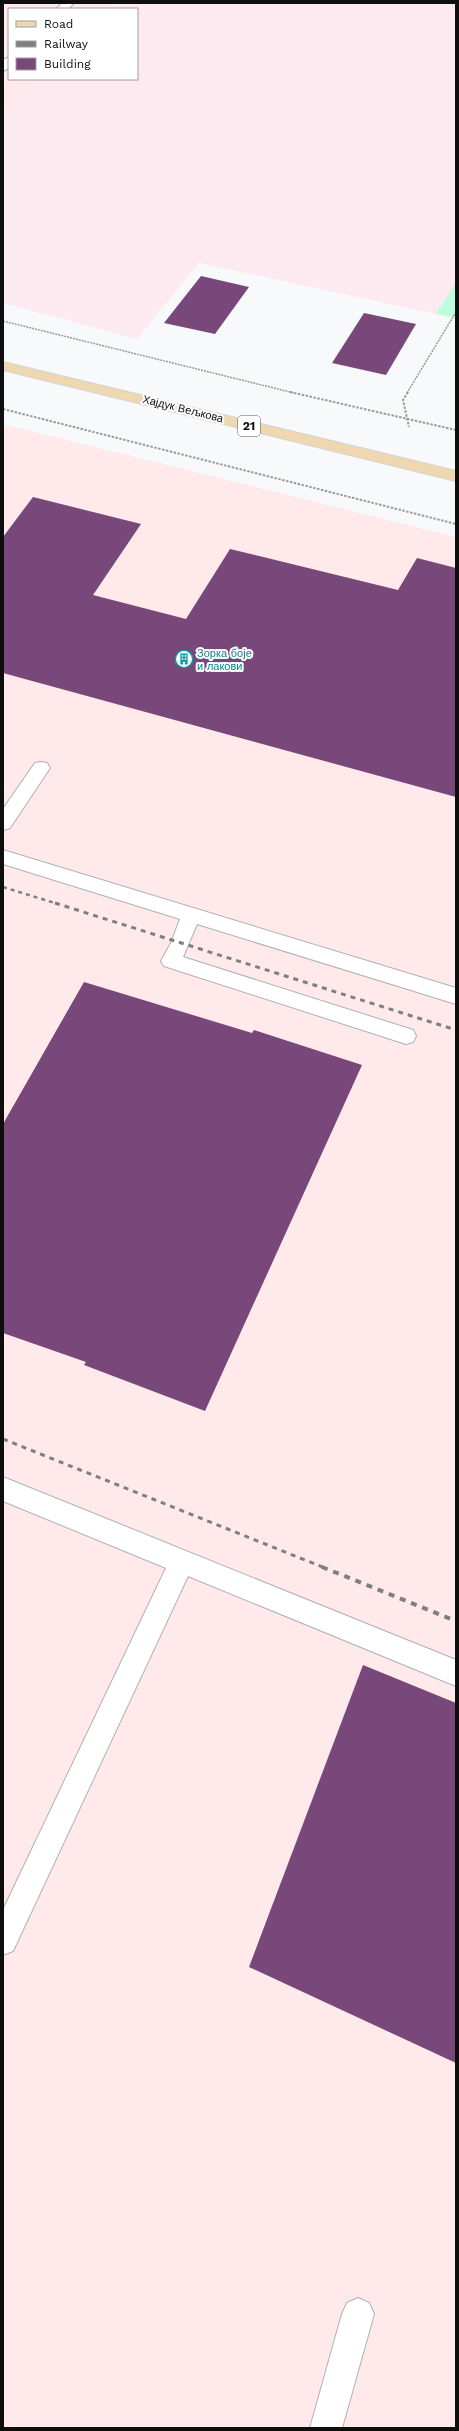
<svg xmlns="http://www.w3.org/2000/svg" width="459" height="2431" font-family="'Work Sans',sans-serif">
<rect width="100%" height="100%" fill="#f7f9fb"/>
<!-- commercial -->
<polygon fill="#fde9f0" points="99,3 456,3 456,282 436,314 199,263 137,339 3,303 3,98 22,79 137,79 137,9 93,9"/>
<!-- industrial -->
<g fill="#ffe9ea">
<polygon points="3,3 109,3 103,9 9,9 9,79 37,79 3,114"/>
<polygon points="3,424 456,537 456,2428 3,2428"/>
</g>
<!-- green -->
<polygon fill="#bdfddd" points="456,282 456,318 436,314"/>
<!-- building -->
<g fill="#774879">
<polygon points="201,276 249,287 215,334 164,323"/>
<polygon points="364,313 416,324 386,375 332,363"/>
<polygon points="33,497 141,524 93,595 186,619 230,549 398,590 417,558 456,568 456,797 3,673 3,537"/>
<polygon points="84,982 252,1033 254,1030 362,1065 205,1411 84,1365 86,1362 3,1333 3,1124"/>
<polygon points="363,1665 456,1703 456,2063 249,1967"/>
</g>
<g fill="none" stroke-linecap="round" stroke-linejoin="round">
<defs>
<g id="service">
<polygon points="62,3 74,3 68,9 56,9"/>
<polygon points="9,57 9,68 3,71 3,60"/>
<polygon points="41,762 47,763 50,768 10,828 3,830 3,809 35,763"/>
<polygon points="3,850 456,988 456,1004 197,924 183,957 413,1030 416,1036 413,1042 406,1044 164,966 161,961 171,943 180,919 3,864"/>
<polygon points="3,1477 456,1660 456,1686 188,1576 13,1951 3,1955 3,1910 166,1568 3,1501"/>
<polygon points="358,2298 369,2303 374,2314 342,2428 310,2428 342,2314 347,2303"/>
</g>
<polygon id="primary" points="3,362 456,471 456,481 3,370"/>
</defs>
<!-- service casing -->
<use href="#service" stroke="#afb1b3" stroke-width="2"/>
<!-- primary casing -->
<use href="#primary" stroke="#d4d4d4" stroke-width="2"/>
<!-- path-far1 -->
<g stroke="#9a9b9c" stroke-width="1.5" stroke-dasharray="2 1" stroke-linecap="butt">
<polyline points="3,321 294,393"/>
<polyline points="407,393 456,312"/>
</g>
<!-- path -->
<g stroke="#9a9b9c" stroke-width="2" stroke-dasharray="2.5 1.5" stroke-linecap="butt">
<polyline points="290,392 456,430"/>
<polyline points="408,392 403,400 409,427"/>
<polyline points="3,409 456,524"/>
</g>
<!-- service -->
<use href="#service" fill="#fff" fill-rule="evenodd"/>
<!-- primary -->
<use href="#primary" fill="#efd7af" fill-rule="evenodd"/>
<!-- rail-far2 -->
<polyline stroke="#7e7f80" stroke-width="2.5" stroke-dasharray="4 4" stroke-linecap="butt" points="3,887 58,904"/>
<!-- rail-far1 -->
<g stroke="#7e7f80" stroke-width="3" stroke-dasharray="5 5" stroke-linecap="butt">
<polyline points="55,903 456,1030"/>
<polyline points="3,1439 325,1568"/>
</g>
<!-- rail -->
<polyline stroke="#7e7f80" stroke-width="4" stroke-dasharray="6 6" stroke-linecap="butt" points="322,1567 456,1621"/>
</g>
<!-- icons -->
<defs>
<symbol id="building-ring" viewBox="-11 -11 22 22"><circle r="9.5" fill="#fff" stroke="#0f9aa8" stroke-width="1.5"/><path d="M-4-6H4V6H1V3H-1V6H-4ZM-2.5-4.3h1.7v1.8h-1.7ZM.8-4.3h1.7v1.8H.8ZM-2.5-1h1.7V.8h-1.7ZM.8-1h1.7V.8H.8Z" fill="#0f9aa8"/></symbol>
</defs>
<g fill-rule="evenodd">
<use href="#building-ring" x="174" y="649" width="20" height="20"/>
</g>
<g text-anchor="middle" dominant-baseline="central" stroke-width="4" stroke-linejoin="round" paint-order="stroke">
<!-- far-street labels -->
<g font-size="11" fill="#0e0e0f" stroke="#fff">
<text transform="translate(183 409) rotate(14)">Хајдук Вељкова</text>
</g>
<!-- far-culture labels -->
<g font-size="11" fill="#0d838f" stroke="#fff" text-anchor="start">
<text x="197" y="653">Зорка боје<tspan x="197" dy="13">и лакови</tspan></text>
</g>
<!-- shield labels -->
<rect fill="#fff" stroke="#565657" stroke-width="1" x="238" y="416" width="22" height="20" rx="3"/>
<g font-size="12" font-weight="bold" fill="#0e0e0f">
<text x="249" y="426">21</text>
</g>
</g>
<!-- border -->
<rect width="459" height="2431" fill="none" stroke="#0e0e0f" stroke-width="8"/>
<!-- legend -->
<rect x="8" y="8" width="130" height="72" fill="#ffffff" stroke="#9f9f9f"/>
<rect x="16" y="21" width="20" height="6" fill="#efd7af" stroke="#9f9f9f"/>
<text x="44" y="28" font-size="12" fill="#0e0e0f">Road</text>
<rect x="16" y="41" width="20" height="6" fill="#7e7f80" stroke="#9f9f9f"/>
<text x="44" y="48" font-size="12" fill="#0e0e0f">Railway</text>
<rect x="16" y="58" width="20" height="12" fill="#774879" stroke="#9f9f9f"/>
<text x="44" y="68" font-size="12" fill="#0e0e0f">Building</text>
</svg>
